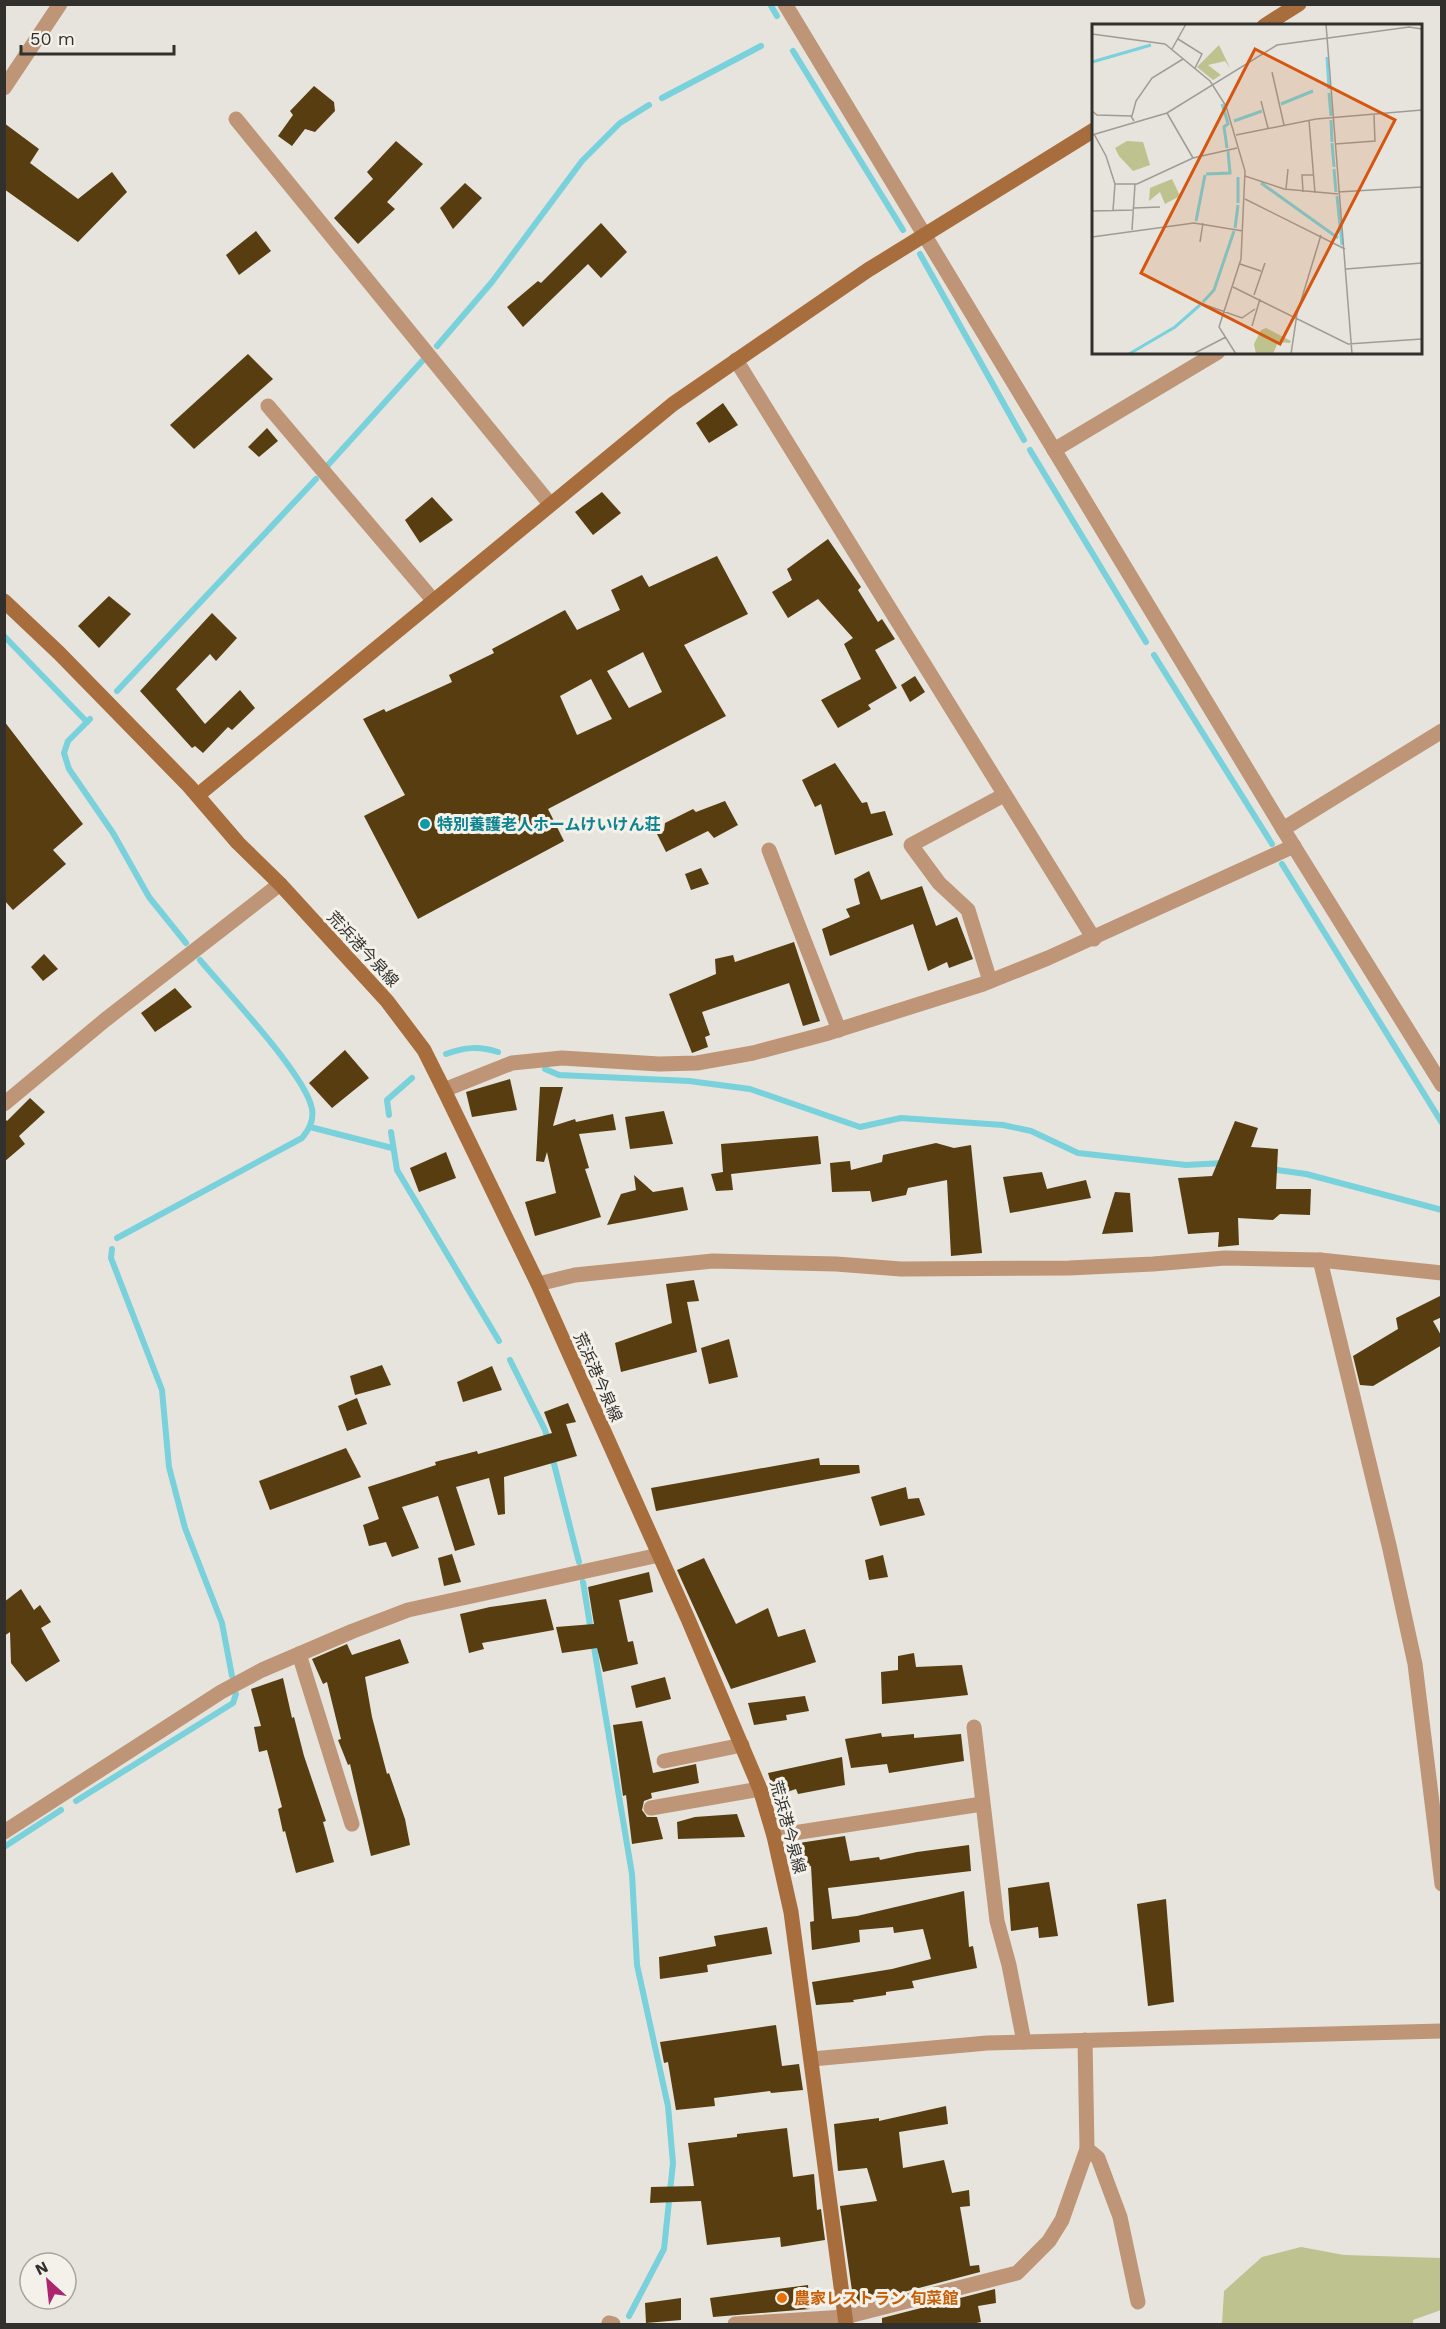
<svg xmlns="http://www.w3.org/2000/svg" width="1446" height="2329" font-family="'Work Sans','Noto Sans JP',sans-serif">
<rect width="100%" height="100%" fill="#e6e4dc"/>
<!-- green -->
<polygon fill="#bdc28f" points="1301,2247 1344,2255 1441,2258 1441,2310 1413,2320 1413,2324 1222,2324 1224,2291 1262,2257"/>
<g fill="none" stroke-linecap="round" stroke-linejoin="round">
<!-- stream -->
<g stroke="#78d1db" stroke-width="6">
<polyline points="770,4 777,16"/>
<polyline points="793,51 903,230"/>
<polyline points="662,98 761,46"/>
<polyline points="920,254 1024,440"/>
<polyline points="437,346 492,282 582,161 620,123 649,105"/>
<polyline points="1030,450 1146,642"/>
<polyline points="328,465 424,359"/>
<polyline points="4,636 87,722"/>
<polyline points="1154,655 1272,844"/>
<polyline points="117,691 316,479"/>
<polyline points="90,719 68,741 64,753 69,769 113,833 149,897 186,943"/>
<polyline points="1282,864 1442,1123"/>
<path d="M446 1054C465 1047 479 1046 498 1052"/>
<polyline points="545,1069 559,1075 689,1081 750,1089 860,1127 901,1118 1003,1125 1031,1131 1078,1153 1186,1165 1224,1163"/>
<polyline points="389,1115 387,1100 412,1078"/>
<polyline points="310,1127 392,1148"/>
<polyline points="391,1132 397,1170 499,1341"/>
<polyline points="1270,1169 1306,1174 1442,1210"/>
<path d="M117 1238 302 1138C309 1130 314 1120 312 1109 306 1075 225 990 200 960"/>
<polyline points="112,1249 111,1258 162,1390 169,1467 185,1528 222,1623 232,1676"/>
<polyline points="510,1360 545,1430 548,1440"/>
<polyline points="552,1456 579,1562"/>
<polyline points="583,1582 591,1631"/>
<polyline points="593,1641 632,1874 637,1965 668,2106 673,2163 664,2249 629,2316"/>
<polyline points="76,1801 233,1703 236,1694"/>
<polyline points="4,1847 61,1810"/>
</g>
</g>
<!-- building -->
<g fill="#573d10" fill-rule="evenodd">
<polygon points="314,86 334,102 335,111 315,132 305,129 292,146 278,136 293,115 290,111"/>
<polygon points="4,123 39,149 30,163 78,199 112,172 127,192 78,242 4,189"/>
<polygon points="396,141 423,164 387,202 395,209 358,244 334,218 373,179 367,172"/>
<polygon points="465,183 482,198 453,229 440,208"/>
<polygon points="601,223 627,252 601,278 588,264 523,327 507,307 538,281 541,283"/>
<polygon points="256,231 271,251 239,275 226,255"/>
<polygon points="248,354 273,379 194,449 170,425"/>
<polygon points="723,403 738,425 709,443 696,423"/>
<polygon points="267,428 278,441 259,457 248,447"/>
<polygon points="602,492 621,513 593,535 575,512"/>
<polygon points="432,497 453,520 420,543 405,520"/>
<polygon points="828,539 861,587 858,590 878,622 882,619 895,639 875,650 897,688 868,705 871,709 838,728 821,700 861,679 844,644 853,638 818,599 788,618 772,592 792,580 787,569"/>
<path d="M717 556 748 614 684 645 726 716 548 809 564 841 418 919 364 816 405 795 363 719 384 709 386 712 452 682 449 675 494 653 492 649 565 610 577 630 620 610 611 590 642 575 649 587ZM643 652 662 692 629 708 607 671ZM591 679 612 719 577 735 560 696Z"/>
<polygon points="109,596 131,614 99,648 78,626"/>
<polygon points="212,613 237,638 216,661 210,654 176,689 205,724 240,690 255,708 232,730 228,727 203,753 195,746 192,748 140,691"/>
<polygon points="915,676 925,692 910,702 901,685"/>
<polygon points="4,721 83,824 53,850 66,864 13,910 4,900"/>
<polygon points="835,763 862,803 867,802 871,814 885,811 893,835 835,855 821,804 815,807 802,780"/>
<polygon points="725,801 738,825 714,838 708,831 666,852 657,834 664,831 665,823 693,809 696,812"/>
<polygon points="701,868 709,884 691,890 685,874"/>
<polygon points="869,871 881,900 922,886 936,926 957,917 973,959 949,968 947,962 928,971 913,924 830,956 822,929 850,917 846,909 860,904 854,879"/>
<polygon points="794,942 820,1021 803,1026 789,983 702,1012 710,1035 705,1037 708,1047 692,1053 669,994 716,974 715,959 733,955 735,962"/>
<polygon points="44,954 58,969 43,981 31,967"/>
<polygon points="175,988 192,1007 155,1032 141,1013"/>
<polygon points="345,1050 369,1078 332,1108 309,1083"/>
<polygon points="510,1079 517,1110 472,1117 466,1092"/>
<polygon points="540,1087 563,1087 553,1126 575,1119 576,1122 613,1114 616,1130 579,1134 589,1168 585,1169 601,1217 535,1236 525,1202 556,1193 547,1152 544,1162 536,1161"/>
<polygon points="30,1098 45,1112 19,1136 25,1144 4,1162 4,1118 7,1121"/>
<polygon points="664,1111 673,1144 630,1149 625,1117"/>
<polygon points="1235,1121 1258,1128 1251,1147 1278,1149 1276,1189 1311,1189 1310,1215 1280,1214 1273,1220 1238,1218 1239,1245 1218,1247 1219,1232 1188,1234 1178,1178 1212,1176"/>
<polygon points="818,1136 821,1164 731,1174 733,1190 716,1191 711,1174 723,1172 721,1144"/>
<polygon points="936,1143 954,1148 971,1145 982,1253 951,1256 947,1180 908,1188 906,1195 872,1202 870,1191 832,1192 830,1163 850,1161 851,1170 882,1162 883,1155"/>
<polygon points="446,1152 456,1178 419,1192 410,1168"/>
<polygon points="1042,1172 1047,1189 1086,1180 1091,1198 1010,1213 1003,1177"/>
<polygon points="634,1175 653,1192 683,1187 688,1210 607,1225 621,1194 636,1190"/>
<polygon points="1115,1192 1130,1193 1133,1232 1102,1234"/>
<polygon points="694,1280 699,1301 687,1302 697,1352 621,1372 615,1343 672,1323 666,1284"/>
<polygon points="1442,1295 1442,1317 1433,1321 1442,1337 1442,1345 1373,1386 1360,1385 1353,1356 1398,1329 1396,1318"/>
<polygon points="729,1339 738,1377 709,1384 701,1348"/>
<polygon points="382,1365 391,1385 355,1395 350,1376"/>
<polygon points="492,1366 502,1390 463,1402 457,1382"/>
<polygon points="357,1398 367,1424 347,1431 338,1406"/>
<polygon points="568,1403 576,1422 566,1424 577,1456 504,1477 505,1514 498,1515 489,1478 456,1487 475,1545 455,1551 438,1496 402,1507 419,1548 392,1557 386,1542 369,1546 363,1525 379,1519 368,1487 436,1465 435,1462 477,1451 478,1454 552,1433 544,1412"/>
<polygon points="346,1448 361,1477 270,1510 259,1481"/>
<polygon points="819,1458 820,1465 859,1465 860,1473 656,1511 651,1488"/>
<polygon points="906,1487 908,1499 919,1498 925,1515 880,1526 871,1497"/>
<polygon points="452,1554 461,1582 444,1586 438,1558"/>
<polygon points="883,1555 888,1577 869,1580 865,1560"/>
<polygon points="704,1558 736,1624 768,1608 778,1637 805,1629 816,1662 731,1689 677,1570"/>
<polygon points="649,1572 653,1592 619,1600 628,1642 633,1641 638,1664 603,1672 597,1648 562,1653 556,1627 594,1624 588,1587"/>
<polygon points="21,1589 34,1610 40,1605 51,1622 41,1628 60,1661 26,1682 11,1663 10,1632 4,1636 4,1602"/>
<polygon points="546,1599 554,1630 482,1643 484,1649 469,1653 460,1614 490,1607"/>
<polygon points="400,1639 409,1663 365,1677 372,1717 387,1774 389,1773 405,1819 410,1845 371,1856 350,1764 348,1765 338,1740 341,1739 327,1682 323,1684 312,1659 347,1644 352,1655"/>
<polygon points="914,1653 916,1667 962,1665 968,1695 882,1704 881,1672 898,1670 898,1656"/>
<polygon points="665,1677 671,1699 636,1708 631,1686"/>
<polygon points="283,1678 292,1718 294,1717 304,1756 326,1821 323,1822 334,1862 296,1873 285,1831 283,1832 278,1809 282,1807 267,1750 259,1752 254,1727 261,1726 251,1689"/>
<polygon points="805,1696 809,1711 786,1715 787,1720 754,1725 748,1703"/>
<polygon points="642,1721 653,1773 696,1764 699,1783 651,1793 652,1798 644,1801 642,1810 647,1817 657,1817 663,1839 632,1844 626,1795 623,1796 613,1725"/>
<polygon points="881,1733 882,1737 914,1734 914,1738 961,1734 964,1761 889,1773 887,1764 851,1768 845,1739"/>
<polygon points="842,1757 845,1785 798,1794 796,1789 775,1796 768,1773"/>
<polygon points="737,1814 745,1837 678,1839 677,1822 695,1817"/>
<polygon points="845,1836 850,1861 879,1857 880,1860 917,1852 969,1845 971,1871 828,1888 832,1919 857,1916 964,1891 969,1947 973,1946 977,1968 912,1981 914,1988 886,1992 886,1995 853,2000 854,2002 816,2005 812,1982 892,1969 931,1959 923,1929 894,1933 893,1927 859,1930 860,1942 812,1950 810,1922 814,1921 811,1866 805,1867 799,1843"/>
<polygon points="1049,1882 1058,1936 1039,1938 1038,1927 1011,1931 1008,1888"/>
<polygon points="1166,1899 1174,2002 1148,2006 1137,1904"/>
<polygon points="767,1927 772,1954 707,1965 708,1972 660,1979 659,1957 716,1946 714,1936"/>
<polygon points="776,2025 782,2066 799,2064 803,2090 771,2093 770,2091 714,2098 715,2106 676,2110 668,2062 664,2063 660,2042"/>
<polygon points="946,2106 948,2124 899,2132 903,2168 944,2160 952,2193 969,2190 970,2206 960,2207 970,2266 979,2265 980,2272 854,2305 840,2206 877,2201 867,2168 838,2171 834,2124 879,2118 879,2121"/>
<polygon points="787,2128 793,2177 814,2174 817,2210 821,2209 825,2240 781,2247 780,2237 707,2245 701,2201 650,2203 651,2187 694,2186 688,2143 737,2137 737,2134"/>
<polygon points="808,2285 810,2309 713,2317 710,2298"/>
<polygon points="995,2289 996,2303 978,2306 981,2322 967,2325 882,2325 882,2318"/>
<polygon points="681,2298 681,2320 646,2323 645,2303"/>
</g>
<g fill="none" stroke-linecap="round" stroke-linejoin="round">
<!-- street -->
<g stroke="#be9576" stroke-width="15">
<polyline points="785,4 1283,829 1442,1085"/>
<polyline points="4,88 60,4"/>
<polyline points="236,119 550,504"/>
<polyline points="736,360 1094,939"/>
<polyline points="268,406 433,600"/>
<polyline points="1054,450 1218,352"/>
<polyline points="1283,829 1442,731"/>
<polyline points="769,850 839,1030"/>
<polyline points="990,981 968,910 939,883 911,845 1004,795"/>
<polyline points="444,1090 512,1063 562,1058 659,1064 697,1063 753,1053 825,1034 983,984 1048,958 1294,846"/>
<polyline points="4,1104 105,1020 280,884"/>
<polyline points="1320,1260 1389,1545 1415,1664 1442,1884"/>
<polyline points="538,1284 575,1275 713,1261 836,1264 901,1269 1069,1268 1153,1264 1225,1258 1320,1260 1442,1273"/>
<polyline points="299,1654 352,1824"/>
<polyline points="974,1727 997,1921 1009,1965 1024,2042"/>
<polyline points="664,1761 742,1745"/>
<polyline points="651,1808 760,1789"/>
<polyline points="4,1832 221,1692 262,1670 353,1631 408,1610 659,1555"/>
<polyline points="774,1836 982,1804"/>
<polyline points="1085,2040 1087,2149 1098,2158 1120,2217 1138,2302"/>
<polyline points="812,2059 987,2043 1442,2031"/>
<polyline points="609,2323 613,2324"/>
<polyline points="735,2324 845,2317 1017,2273 1049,2241 1062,2220 1087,2149"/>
</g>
<!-- secondary -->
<g stroke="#a86d3c" stroke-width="15">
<polyline points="1264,26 1299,4"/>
<polyline points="4,601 59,653 189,786 238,843 280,884 387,1001 424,1050 444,1090 538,1284 688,1619 760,1789 774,1836 791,1912 846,2324"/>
<polyline points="198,795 673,404 868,270 1094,130"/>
</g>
</g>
<!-- markers -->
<circle fill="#0f9aa8" stroke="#f3f1ea" stroke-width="2" cx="425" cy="824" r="6"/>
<circle fill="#e8710a" stroke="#f3f1ea" stroke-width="2" cx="782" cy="2298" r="6"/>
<g text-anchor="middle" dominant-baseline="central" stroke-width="6" stroke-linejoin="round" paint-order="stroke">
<!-- culture labels -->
<g font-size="16" font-weight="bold" fill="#0d838f" stroke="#f3f1ea" text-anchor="start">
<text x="437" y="824">特別養護老人ホームけいけん荘</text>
</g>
<!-- street labels -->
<g font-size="16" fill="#31302d" stroke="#f3f1ea">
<text transform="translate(363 949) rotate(47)">荒浜港今泉線</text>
<text transform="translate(598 1377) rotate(66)">荒浜港今泉線</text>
<text transform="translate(788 1827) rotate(75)">荒浜港今泉線</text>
</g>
<!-- food labels -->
<g font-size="16" font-weight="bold" fill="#c56008" stroke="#f3f1ea" text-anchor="start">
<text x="794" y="2298">農家レストラン 旬菜館</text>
</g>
</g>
<!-- overview -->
<g transform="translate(1092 24)">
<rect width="330" height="330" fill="#e6e4dc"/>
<path d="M127 21 138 44 133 37 116 41 129 51 121 56 105 43ZM35 117 51 118 58 141 41 147 27 132 23 124ZM80 155 88 172 73 180 68 168 57 177 58 164ZM174 304 199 317 198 319 186 318 181 330H164L162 320 169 306Z" fill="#bdc28f"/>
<path fill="none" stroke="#78d1db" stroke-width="3" d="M235 33 237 65M0 38 59 21M237 69 239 92M130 80 136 99M189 80 221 67M239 96 240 118M142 97 170 87M240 119 242 143M135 124 132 103 137 99M242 145 244 168M114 150 138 149 136 127M146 153V179M169 159 246 214M245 172 250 221M104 197 113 151M143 204 146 181M111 278 122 266 142 207M37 330 83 303 108 281"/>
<path fill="none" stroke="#9e9c96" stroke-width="1.5" d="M234 0 260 330M0 10 73 20 118 57 134 82 153 147 149 235 127 303 144 330M86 15 110 30 103 44M80 25 94 0M180 48 192 101M169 77 176 104M0 87 5 91 39 92 42 97M75 89 101 134M40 92 44 77 60 54 91 35M217 96 223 169M2 110 14 132 23 160H45L101 134 145 124M0 111 75 89 185 21 317 3 330 5M144 111 224 95 330 86M243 120 283 117 282 91M153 152 192 165 246 170M194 165 196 145M211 168 210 151H221M246 168 330 163M153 175 253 225M42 184 68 183M21 186 23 160M0 187 42 186M40 206 43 160M0 213 102 199 151 207M108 218 111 199M148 240 169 247M254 245 330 239M141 263 256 320 330 315M162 271 173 239M108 279 150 294 163 285M160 302 168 275M101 330 134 313M199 330 205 290 229 211"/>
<path fill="#d6550f" fill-opacity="0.15" stroke="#d6550f" stroke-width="3" d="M163 25 303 96 188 320 49 249Z"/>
<rect width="330" height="330" fill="none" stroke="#31302d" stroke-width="3"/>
</g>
<!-- border -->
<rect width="1446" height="2329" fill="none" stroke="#31302d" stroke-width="12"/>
<!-- north arrow -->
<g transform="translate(48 2281) rotate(333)"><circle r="28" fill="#f3f1ea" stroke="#a5a49e" stroke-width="1.5"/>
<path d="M0-4.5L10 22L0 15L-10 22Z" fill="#ab266e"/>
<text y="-9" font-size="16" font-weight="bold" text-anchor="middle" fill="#31302d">N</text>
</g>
<!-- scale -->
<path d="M21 45v9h153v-9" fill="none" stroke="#31302d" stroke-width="3"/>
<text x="30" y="45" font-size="18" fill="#31302d" stroke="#f3f1ea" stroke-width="4.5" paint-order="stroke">50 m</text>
</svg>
